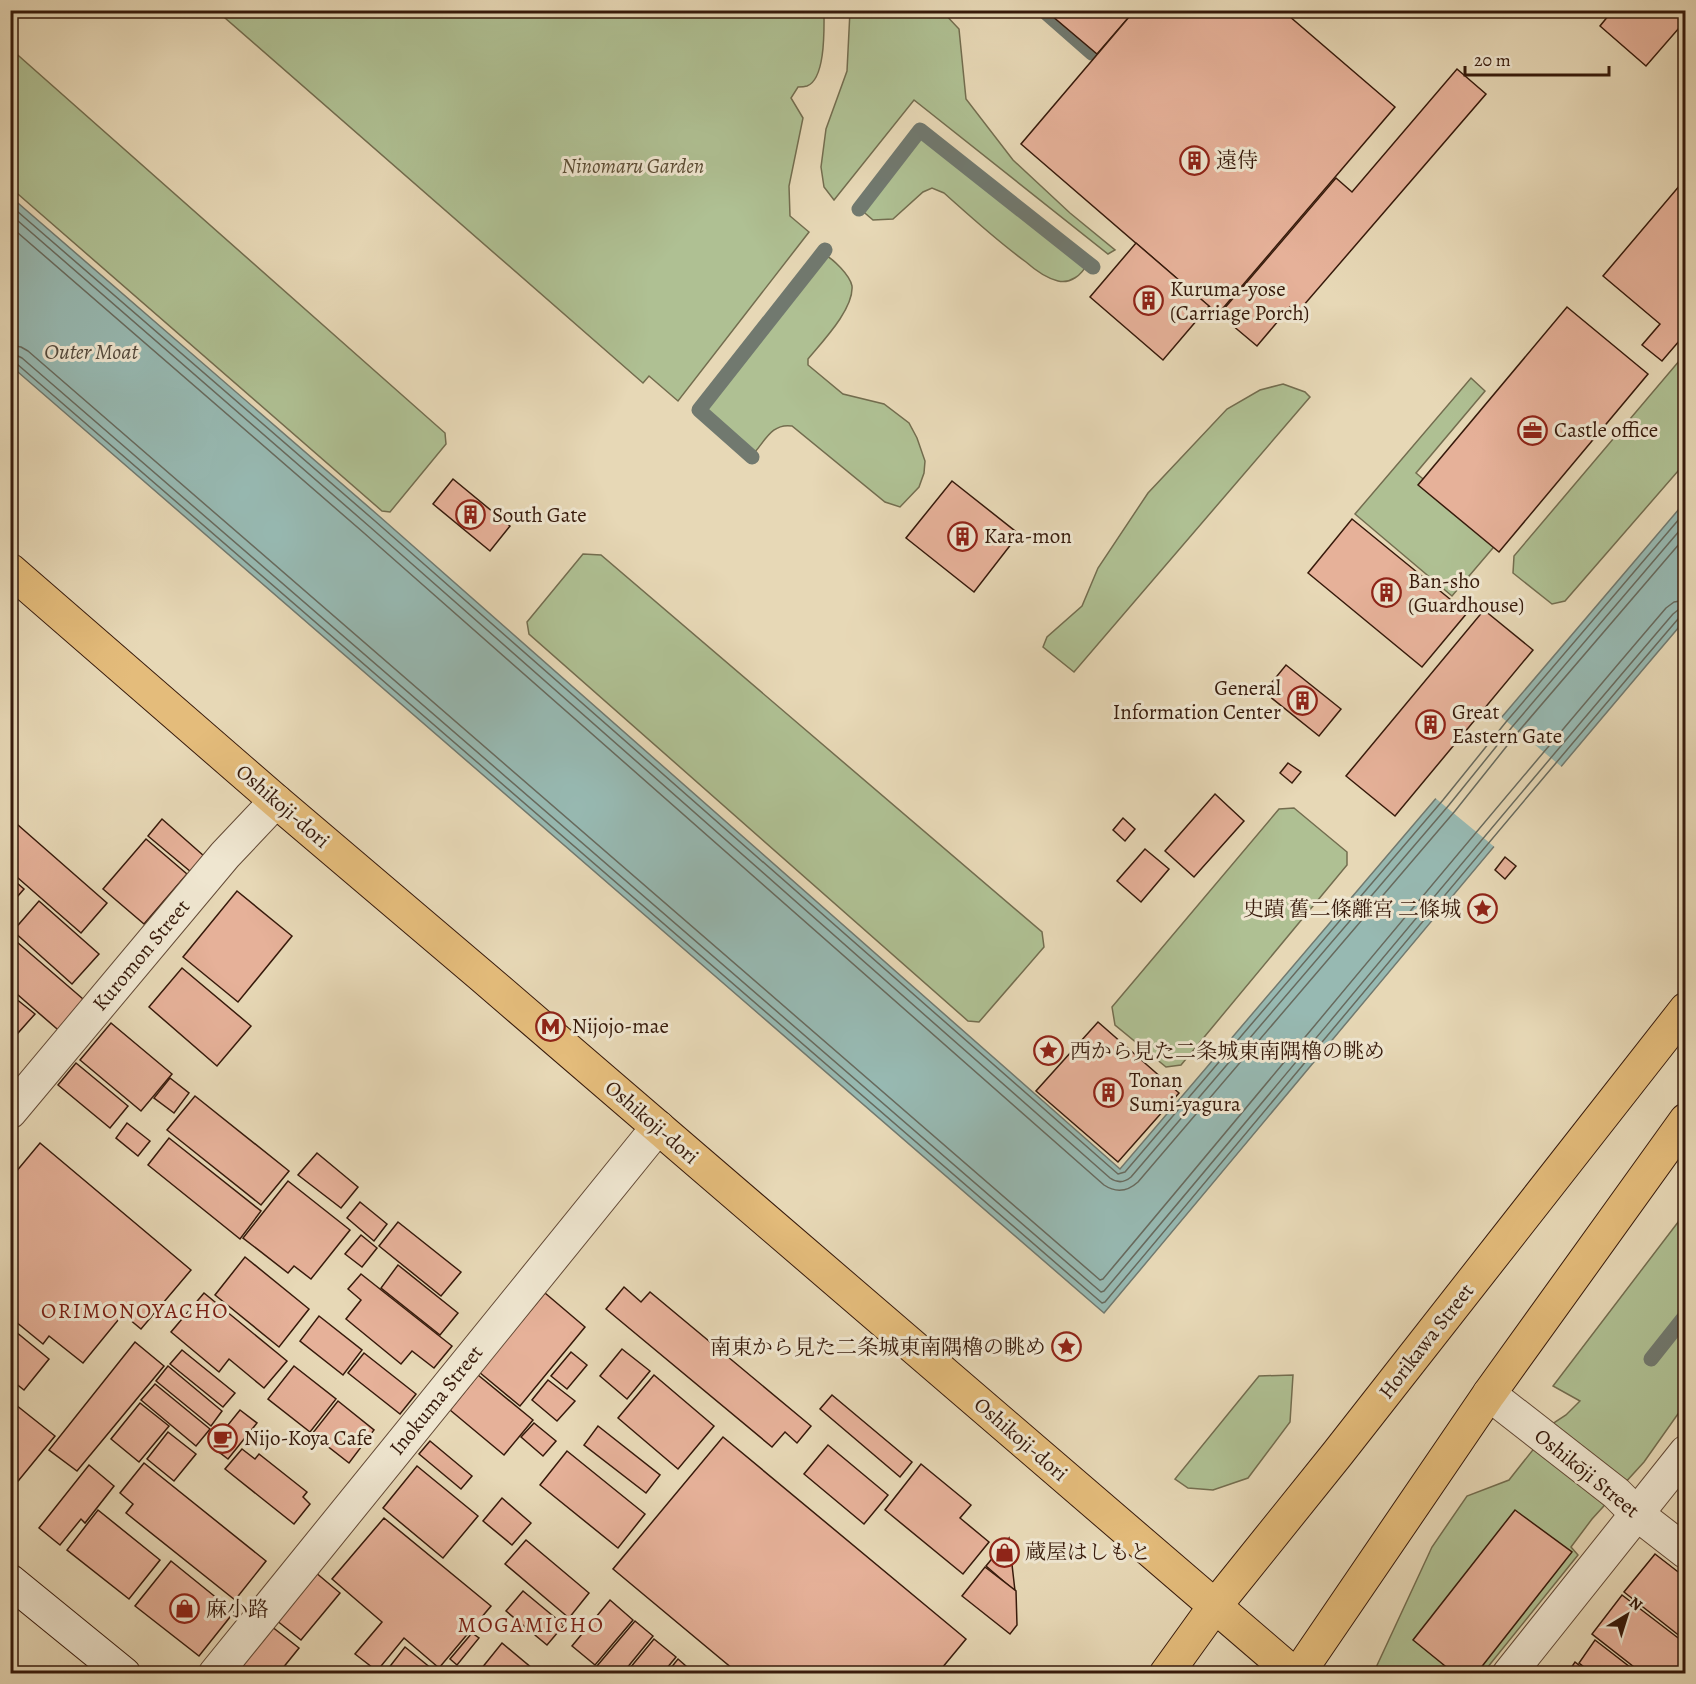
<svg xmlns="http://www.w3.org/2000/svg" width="1696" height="1684" font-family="Alegreya,'Noto Serif JP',serif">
<rect width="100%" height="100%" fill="#e7d8b6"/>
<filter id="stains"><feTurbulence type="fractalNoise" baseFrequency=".00333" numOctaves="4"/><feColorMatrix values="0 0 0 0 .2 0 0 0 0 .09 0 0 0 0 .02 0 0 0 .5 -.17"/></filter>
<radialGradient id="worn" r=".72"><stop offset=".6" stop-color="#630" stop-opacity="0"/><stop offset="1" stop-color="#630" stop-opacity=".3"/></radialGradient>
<!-- green -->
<g fill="#afc093" stroke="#736d4f" stroke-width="1.5">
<path d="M217 11H824C824 27 826 79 807 86 804 87 801 87 798 87L791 98 803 118 789 186 790 216 809 232 678 401 649 376 643 383Z"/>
<polygon points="850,11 942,11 959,29 966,99 1013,160 1070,213 1115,250 1108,254 914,100 834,200 824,187 821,167 826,129 847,71"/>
<polygon points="11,49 445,433 446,444 390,512 382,511 11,188"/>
<path d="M919 132 1087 264C1082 275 1070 284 1058 281 1046 278 1035 270 1026 262 997 241 971 217 944 193L932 188 923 192 893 219 873 220 859 208 916 133Z"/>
<path d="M824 254C833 259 850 275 852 286 854 309 822 342 808 359V365L843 394 884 404 909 423 917 438 925 461 924 473 919 487 900 507 885 502 792 426C773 423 766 439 755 452L749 450 706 413 704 407Z"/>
<polygon points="1685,354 1685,463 1565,601 1552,604 1513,573 1514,556"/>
<polygon points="1471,378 1485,391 1416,473 1498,542 1452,596 1355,514"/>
<polygon points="1283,384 1305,392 1310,397 1074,672 1043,647 1047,637 1082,606 1098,568 1148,493 1227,409 1260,390"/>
<polygon points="583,554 601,555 1042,932 1044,947 979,1022 968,1021 529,634 527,622"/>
<polygon points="1294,808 1347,852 1347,865 1181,1065 1166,1067 1115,1025 1112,1007 1279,809"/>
<polygon points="1685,1213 1685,1404 1644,1462 1592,1519 1571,1547 1578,1555 1483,1673 1373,1674 1432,1547 1467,1496 1509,1480 1555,1422 1566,1415 1580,1401 1553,1386"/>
<polygon points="1293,1375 1290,1422 1248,1478 1213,1490 1188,1488 1175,1479 1259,1376"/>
</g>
<!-- water -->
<path fill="#97b9b2" stroke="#71796f" stroke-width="1.5" d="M11 197 379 516 1120 1169 1438 796 1501 718 1685 502V620C1490 849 1298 1082 1104 1313L11 366Z"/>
<!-- pier -->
<polygon fill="#e7d8b6" points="1500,716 1563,768 1497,849 1434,797"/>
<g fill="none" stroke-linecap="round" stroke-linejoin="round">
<!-- shore -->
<g stroke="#676a5e" stroke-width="1.5">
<polyline points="10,205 375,521 1118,1174 1125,1172 1443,800 1506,722 1686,511"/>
<path d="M10 214 370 527 1110 1178C1117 1183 1124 1183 1131 1177L1449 805 1512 727 1686 523"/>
<path d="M10 226 364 533 1104 1185C1116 1193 1127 1192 1138 1182L1455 811 1518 732 1686 536"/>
<path d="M10 345 21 347 28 351 1100 1280 1103 1279C1291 1055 1476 830 1666 608L1674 602 1686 600"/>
<path d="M10 354 16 355 22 358 1101 1292 1104 1291C1294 1066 1481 838 1673 614L1678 610 1686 609"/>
<path d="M10 362 17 364 1102 1303 1105 1302C1296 1074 1485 845 1678 619L1686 616"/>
</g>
<!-- stream -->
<g stroke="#71796f" stroke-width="15">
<polyline points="1043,10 1092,53"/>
<polyline points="859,209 920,130 1093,267"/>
<polyline points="752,457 699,410 825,250"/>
<polyline points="1651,1359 1686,1315"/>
</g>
</g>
<!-- building -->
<g fill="#e6b199" stroke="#371a0b" stroke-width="1.5">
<polygon points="1045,10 1135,10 1097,54"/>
<polygon points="1135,10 1282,10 1395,107 1218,314 1021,144"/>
<polygon points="1613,10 1686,10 1686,20 1646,66 1600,26"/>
<polygon points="1457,69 1486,94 1297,313 1290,307 1257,346 1232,325 1236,320 1223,310 1336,178 1352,192"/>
<polygon points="1686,178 1686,333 1662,361 1642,345 1660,324 1603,276"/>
<polygon points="1136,243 1209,306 1163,360 1090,297"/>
<polygon points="1567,307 1648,374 1499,552 1418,485"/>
<polygon points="453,479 510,526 490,551 433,504"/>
<polygon points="952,481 1019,534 974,592 906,538"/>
<polygon points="1352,519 1467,613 1422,667 1308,573"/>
<polygon points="1484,610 1533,650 1395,816 1346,776"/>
<polygon points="1286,665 1341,709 1319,736 1264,692"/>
<polygon points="1288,763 1301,772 1292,783 1280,773"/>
<polygon points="1215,794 1244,821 1194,877 1165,851"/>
<polygon points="10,818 107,903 81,933 10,871"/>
<polygon points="1123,818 1135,829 1125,841 1113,830"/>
<polygon points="162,819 204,856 191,872 148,836"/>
<polygon points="146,839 187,874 144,924 103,889"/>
<polygon points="1145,849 1169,869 1141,902 1117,881"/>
<polygon points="1505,857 1516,866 1505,879 1495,870"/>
<polygon points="10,877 24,889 10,905"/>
<polygon points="237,891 292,936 238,1002 183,957"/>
<polygon points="39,901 99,954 72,984 13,931"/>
<polygon points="10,936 90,1005 64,1035 10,988"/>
<polygon points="182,968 251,1026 217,1066 149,1007"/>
<polygon points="10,994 35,1014 10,1042"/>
<polygon points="1098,1022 1179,1093 1118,1162 1036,1091"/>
<polygon points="111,1023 172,1074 141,1111 80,1060"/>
<polygon points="76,1063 128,1106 110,1128 58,1085"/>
<polygon points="170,1078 189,1093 174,1113 154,1098"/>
<polygon points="195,1096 289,1171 261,1205 167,1130"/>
<polygon points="127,1123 150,1141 138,1156 116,1138"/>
<polygon points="169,1138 261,1211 240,1239 148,1165"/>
<polygon points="40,1143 191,1270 141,1329 123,1314 83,1363 49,1336 43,1344 10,1317 10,1179"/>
<polygon points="317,1153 358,1187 341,1208 298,1175"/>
<polygon points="288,1181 350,1230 311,1279 294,1266 288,1273 243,1238"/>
<polygon points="360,1202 387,1224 374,1241 347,1218"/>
<polygon points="398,1222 461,1272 441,1296 379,1246"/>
<polygon points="361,1235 377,1248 362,1267 345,1254"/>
<polygon points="245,1257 309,1309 279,1347 215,1295"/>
<polygon points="398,1265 458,1313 440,1335 381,1288"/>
<polygon points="361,1274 452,1346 434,1368 412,1351 401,1364 346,1319 361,1300 348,1289"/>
<polygon points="624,1287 641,1302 650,1292 811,1426 797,1443 785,1432 772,1447 606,1309"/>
<polygon points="204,1293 287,1361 264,1388 229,1359 219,1372 171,1332"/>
<polygon points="545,1293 585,1327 520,1406 479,1372"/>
<polygon points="319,1316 362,1350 343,1375 300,1341"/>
<polygon points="10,1327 49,1359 24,1390 10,1379"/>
<polygon points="135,1342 164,1366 77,1471 49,1450"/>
<polygon points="622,1349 650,1371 627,1399 600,1376"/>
<polygon points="182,1350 235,1393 223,1407 170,1364"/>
<polygon points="571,1352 587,1365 567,1389 551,1376"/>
<polygon points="364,1353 416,1394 400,1414 348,1373"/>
<polygon points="168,1366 222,1411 211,1426 156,1381"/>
<polygon points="294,1366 336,1399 310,1432 268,1399"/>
<polygon points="478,1375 533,1420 504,1455 450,1410"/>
<polygon points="654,1375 714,1426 678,1469 618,1418"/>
<polygon points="548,1380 575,1401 557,1421 532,1400"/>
<polygon points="155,1384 210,1429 196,1446 141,1400"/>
<polygon points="832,1395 912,1462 900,1477 820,1409"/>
<polygon points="338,1401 374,1430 349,1463 312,1434"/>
<polygon points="140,1403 169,1426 139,1462 111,1439"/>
<polygon points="16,1405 55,1436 10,1491 10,1412"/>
<polygon points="240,1410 257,1423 228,1459 211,1446"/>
<polygon points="534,1423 556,1441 543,1456 521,1437"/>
<polygon points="598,1426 660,1475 646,1493 584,1445"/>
<polygon points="168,1432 196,1454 174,1481 147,1459"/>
<polygon points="723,1437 966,1639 937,1674 739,1674 613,1569"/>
<polygon points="430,1441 472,1476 461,1489 419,1454"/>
<polygon points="828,1445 888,1495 864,1524 804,1474"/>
<polygon points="242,1449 255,1459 259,1454 307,1492 303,1497 310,1504 294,1524 225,1469"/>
<polygon points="567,1451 645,1514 618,1548 540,1485"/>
<polygon points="144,1463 266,1561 235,1600 126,1513 133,1504 120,1493"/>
<polygon points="921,1464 971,1505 960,1518 989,1542 963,1574 885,1510"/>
<polygon points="89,1465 114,1486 85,1523 81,1519 60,1545 39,1528"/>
<polygon points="417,1466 478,1516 443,1558 383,1508"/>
<polygon points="502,1498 531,1523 512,1545 483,1521"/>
<polygon points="98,1510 160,1560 129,1599 67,1550"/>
<polygon points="1515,1510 1572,1552 1476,1674 1455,1674 1413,1640"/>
<polygon points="384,1518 491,1606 439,1668 404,1638 377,1671 355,1654 382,1622 332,1579"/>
<polygon points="1009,1538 1015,1591 986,1566"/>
<polygon points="526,1540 589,1593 569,1618 505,1564"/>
<polygon points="1655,1554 1686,1578 1686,1641 1624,1592"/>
<polygon points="171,1561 234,1612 199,1656 135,1606"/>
<polygon points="985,1567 1016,1591 1017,1625 1010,1634 962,1596"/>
<polygon points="315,1572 340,1593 301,1640 276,1620"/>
<polygon points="523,1591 564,1625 547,1645 506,1611"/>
<polygon points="1622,1595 1686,1644 1686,1674 1643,1674 1592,1634"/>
<polygon points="610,1600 633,1620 595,1665 572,1646"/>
<polygon points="635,1621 653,1636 622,1674 606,1674 597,1666"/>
<polygon points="271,1626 299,1648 278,1674 232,1674"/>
<polygon points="472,1633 479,1638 457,1665 450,1659"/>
<polygon points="654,1639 676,1657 662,1674 625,1674"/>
<polygon points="1595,1640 1639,1674 1593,1674 1579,1663"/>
<polygon points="502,1643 539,1674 477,1674"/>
<polygon points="405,1647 437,1673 437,1674 384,1674"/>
<polygon points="678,1659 695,1674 666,1674"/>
<polygon points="1575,1662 1590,1674 1567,1674"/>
</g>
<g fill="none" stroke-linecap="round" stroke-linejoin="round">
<defs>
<g id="street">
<polyline points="10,1112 225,855 276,801"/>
<polyline points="1489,1394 1616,1493 1637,1514 1686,1552"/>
<polyline points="215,1674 658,1127"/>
<polyline points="1509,1674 1686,1452"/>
</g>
<polyline id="secondary" points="10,1581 124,1674"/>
<g id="primary">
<polyline points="10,570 276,801 482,976 1294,1674"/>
<polyline points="1166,1674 1215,1606 1338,1453 1686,1009"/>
<polyline points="1298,1674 1489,1394 1686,1120"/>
</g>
</defs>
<!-- street casing -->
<use href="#street" stroke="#634a36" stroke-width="35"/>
<!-- secondary casing -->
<use href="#secondary" stroke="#371a0b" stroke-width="35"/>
<!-- primary casing -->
<use href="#primary" stroke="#371a0b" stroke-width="35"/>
<!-- street -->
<use href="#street" stroke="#efe6d0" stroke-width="33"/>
<!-- secondary -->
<use href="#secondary" stroke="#efe6d0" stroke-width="33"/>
<!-- primary -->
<use href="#primary" stroke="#e4bc7b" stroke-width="33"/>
</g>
<!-- icons -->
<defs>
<symbol id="building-ring" viewBox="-11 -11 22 22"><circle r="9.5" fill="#efe6d0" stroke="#8f2418" stroke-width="1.5"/><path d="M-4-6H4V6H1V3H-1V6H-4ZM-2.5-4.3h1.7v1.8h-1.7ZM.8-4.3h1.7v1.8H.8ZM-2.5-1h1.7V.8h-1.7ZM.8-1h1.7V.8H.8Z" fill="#8f2418"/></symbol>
<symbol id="office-ring" viewBox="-11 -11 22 22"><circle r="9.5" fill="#efe6d0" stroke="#8f2418" stroke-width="1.5"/><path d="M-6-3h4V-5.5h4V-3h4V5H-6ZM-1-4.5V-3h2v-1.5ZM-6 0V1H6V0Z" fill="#8f2418"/></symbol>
<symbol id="sight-ring" viewBox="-11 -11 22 22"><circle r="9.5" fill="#efe6d0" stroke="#8f2418" stroke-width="1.5"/><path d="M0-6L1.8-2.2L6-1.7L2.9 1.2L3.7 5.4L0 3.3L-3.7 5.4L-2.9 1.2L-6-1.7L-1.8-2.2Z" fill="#8f2418"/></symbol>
<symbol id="metro-ring" viewBox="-11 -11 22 22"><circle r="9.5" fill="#efe6d0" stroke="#8f2418" stroke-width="1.5"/><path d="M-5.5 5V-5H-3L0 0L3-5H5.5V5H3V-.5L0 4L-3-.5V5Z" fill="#8f2418"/></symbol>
<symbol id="cafe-ring" viewBox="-11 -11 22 22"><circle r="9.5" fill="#efe6d0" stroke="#8f2418" stroke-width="1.5"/><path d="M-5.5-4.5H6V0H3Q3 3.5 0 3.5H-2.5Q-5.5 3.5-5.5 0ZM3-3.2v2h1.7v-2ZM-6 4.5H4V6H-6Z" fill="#8f2418"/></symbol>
<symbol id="shop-ring" viewBox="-11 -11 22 22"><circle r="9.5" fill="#efe6d0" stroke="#8f2418" stroke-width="1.5"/><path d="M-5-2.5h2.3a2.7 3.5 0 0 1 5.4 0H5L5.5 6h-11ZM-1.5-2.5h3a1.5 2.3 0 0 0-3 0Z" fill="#8f2418"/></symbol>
</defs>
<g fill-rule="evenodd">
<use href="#building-ring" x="1178" y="144" width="33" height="33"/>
<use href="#building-ring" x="1132" y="284" width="33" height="33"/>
<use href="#office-ring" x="1516" y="414" width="33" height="33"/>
<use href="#building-ring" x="454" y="498" width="33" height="33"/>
<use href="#building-ring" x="946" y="520" width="33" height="33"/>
<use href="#building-ring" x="1370" y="576" width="33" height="33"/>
<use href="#building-ring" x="1286" y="684" width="33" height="33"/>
<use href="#building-ring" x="1414" y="708" width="33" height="33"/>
<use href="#sight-ring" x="1466" y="892" width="33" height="33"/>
<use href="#metro-ring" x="534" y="1010" width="33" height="33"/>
<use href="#sight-ring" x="1032" y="1034" width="33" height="33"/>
<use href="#building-ring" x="1092" y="1076" width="33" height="33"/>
<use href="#sight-ring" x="1050" y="1330" width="33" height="33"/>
<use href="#cafe-ring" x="206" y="1422" width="33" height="33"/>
<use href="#shop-ring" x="988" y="1536" width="33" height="33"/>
<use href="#shop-ring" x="168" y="1592" width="33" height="33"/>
</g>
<g text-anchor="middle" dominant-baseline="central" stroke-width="6" stroke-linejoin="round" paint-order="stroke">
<!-- poi labels -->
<g font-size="21" fill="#371a0b" stroke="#efe6d0" text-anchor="start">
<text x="1216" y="160">遠侍</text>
<text x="1170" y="289">Kuruma-yose<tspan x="1170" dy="24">(Carriage Porch)</tspan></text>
<text x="1554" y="430">Castle office</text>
<text x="492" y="515">South Gate</text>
<text x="984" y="536">Kara-mon</text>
<text x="1408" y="581">Ban-sho<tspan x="1408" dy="24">(Guardhouse)</tspan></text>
<text x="1281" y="688" text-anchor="end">General<tspan x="1281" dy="24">Information Center</tspan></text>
<text x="1452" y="712">Great<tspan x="1452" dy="24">Eastern Gate</tspan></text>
<text x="1461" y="909" text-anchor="end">史蹟 舊二條離宮 二條城</text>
<text x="572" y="1026">Nijojo-mae</text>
<text x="1070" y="1051">西から見た二条城東南隅櫓の眺め</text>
<text x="1129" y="1080">Tonan<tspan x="1129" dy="24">Sumi-yagura</tspan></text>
<text x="1046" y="1347" text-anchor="end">南東から見た二条城東南隅櫓の眺め</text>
<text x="244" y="1438">Nijo-Koya Cafe</text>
<text x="1025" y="1552">蔵屋はしもと</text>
<text x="206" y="1609">麻小路</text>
</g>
<!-- park labels -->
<g font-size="21" font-style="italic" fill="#5b4c34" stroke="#efe6d0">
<text x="633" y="166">Ninomaru Garden</text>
</g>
<!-- street labels -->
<g font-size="21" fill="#371a0b" stroke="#efe6d0">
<text transform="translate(283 806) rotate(41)">Oshikoji-dori</text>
<text transform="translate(141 955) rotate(-50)">Kuromon Street</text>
<text transform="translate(652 1122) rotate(41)">Oshikoji-dori</text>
<text transform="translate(1426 1341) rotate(-52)">Horikawa Street</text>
<text transform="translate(436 1400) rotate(-51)">Inokuma Street</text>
<text transform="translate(1021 1439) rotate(41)">Oshikoji-dori</text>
<text transform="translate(1587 1473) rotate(39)">Oshikōji Street</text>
</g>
<!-- water labels -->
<g font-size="22" font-style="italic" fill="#544a3d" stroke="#efe6d0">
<text x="91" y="352">Outer Moat</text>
</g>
<!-- neighbourhood labels -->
<g font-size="22" letter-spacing="1.5" fill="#7a1f14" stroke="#efe6d0">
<text x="135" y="1311">ORIMONOYACHO</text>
<text x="531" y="1625">MOGAMICHO</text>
</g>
</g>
<!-- margin -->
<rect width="1696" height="1684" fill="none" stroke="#e7d8b6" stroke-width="36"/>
<rect x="12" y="12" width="1672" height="1660" fill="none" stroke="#371a0b" stroke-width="3"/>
<rect x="18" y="18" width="1660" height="1648" fill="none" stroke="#371a0b" stroke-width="1.5"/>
<!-- north arrow -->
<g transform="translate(1627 1615) rotate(38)" stroke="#efe6d0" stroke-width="4.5" paint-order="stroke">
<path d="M0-4.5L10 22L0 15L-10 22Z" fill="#371a0b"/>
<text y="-9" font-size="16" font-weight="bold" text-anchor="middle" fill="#371a0b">N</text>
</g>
<!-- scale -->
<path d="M1465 66v9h144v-9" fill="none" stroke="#371a0b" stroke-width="3"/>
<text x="1474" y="66" font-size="18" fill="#371a0b" stroke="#efe6d0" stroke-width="4.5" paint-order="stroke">20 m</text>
<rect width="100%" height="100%" filter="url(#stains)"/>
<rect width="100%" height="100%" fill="url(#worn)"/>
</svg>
